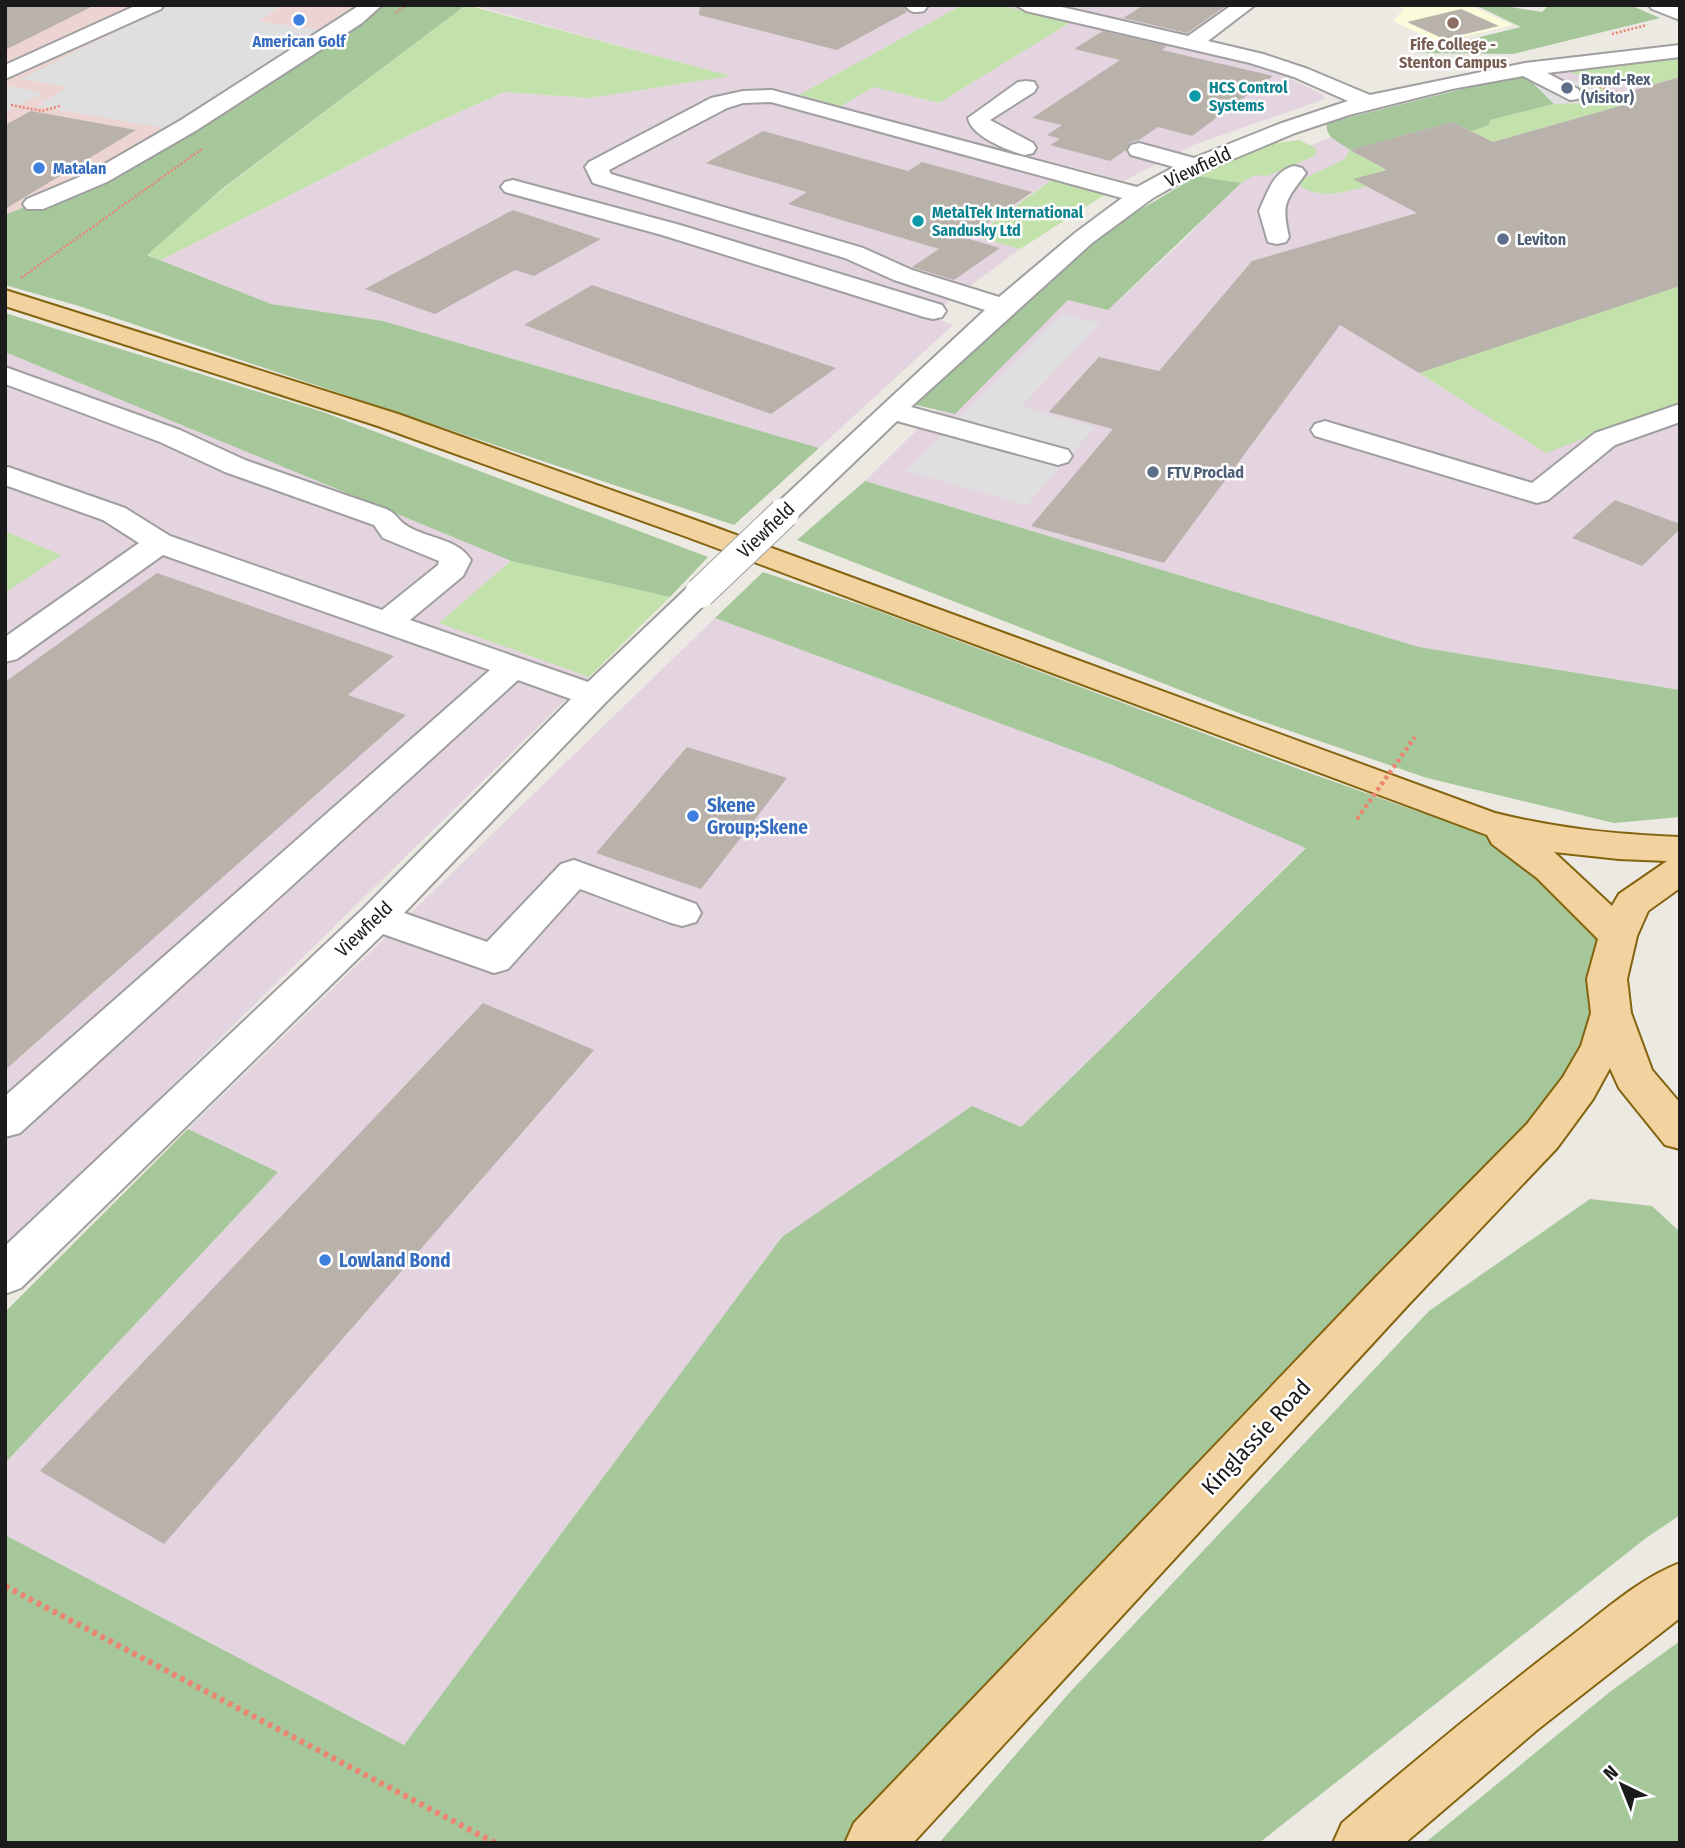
<svg xmlns="http://www.w3.org/2000/svg" width="1685" height="1848" font-family="'Fira Sans Condensed',sans-serif">
<rect width="100%" height="100%" fill="#ebe9e1"/>
<!-- commercial -->
<polygon fill="#ebd4d1" points="5,5 372,5 99,177 5,215"/>
<!-- industrial -->
<g fill="#e4d4e0">
<polygon points="472,5 962,5 800,95 841,106 874,87 939,103 1070,22 997,5 1257,5 1196,50 1276,72 1322,94 1325,99 1193,145 1124,181 1070,166 975,235 1020,249 930,316 953,325 819,448 383,321 271,304 161,260 413,133 504,92 589,98 729,76"/>
<polygon points="1680,59 1680,690 1419,647 865,481 937,410 955,414 1068,299 1108,310 1185,239 1251,169 1367,123 1568,71"/>
<polygon points="5,352 511,561 440,623 589,677 5,1249 5,593 61,555 5,531"/>
<polygon points="715,618 1110,764 1306,847 1021,1127 782,1237 404,1745 5,1535 5,1463 278,1172 188,1129"/>
</g>
<!-- education -->
<polygon fill="#f9fbda" points="1396,5 1469,5 1513,25 1439,43 1393,21 1404,9"/>
<!-- grass -->
<g fill="#c3e2ab">
<polygon points="466,5 731,76 589,98 504,92 413,133 161,260 146,254 223,189"/>
<polygon points="962,5 997,5 1071,22 939,103 874,87 841,106 799,95"/>
<polygon points="1680,59 1680,77 1648,86 1626,76 1598,84 1568,71"/>
<polygon points="1595,85 1638,101 1493,142 1471,131 1489,125 1490,120 1554,104 1602,99 1591,93 1600,91 1590,86"/>
<polygon points="1299,140 1316,148 1315,156 1267,176 1255,175 1241,183 1197,176 1271,144"/>
<path d="M1350 150 1387 170 1354 179 1367 186C1345 192 1325 199 1303 188L1299 183 1303 179 1345 159Z"/>
<polygon points="1053,179 1106,194 1020,249 974,236"/>
<polygon points="1680,286 1680,402 1546,453 1419,373"/>
<polygon points="5,531 61,555 5,593"/>
<polygon points="511,561 670,597 589,677 439,623"/>
</g>
<!-- forest -->
<g fill="#a5c79a">
<polygon points="372,5 466,5 223,188 147,255 271,304 383,321 819,448 734,525 79,306 5,285 5,215 99,177"/>
<polygon points="1475,5 1498,5 1542,12 1549,5 1630,5 1660,18 1513,54 1415,53 1521,27"/>
<path d="M1510 77H1527L1554 104 1490 120 1489 125 1471 131 1452 122 1350 150C1340 142 1324 138 1327 123Z"/>
<polygon points="1197,176 1241,183 1108,310 1068,300 955,414 916,405 1034,293 1118,223"/>
<polygon points="5,313 323,412 708,557 670,597 511,561 5,352"/>
<polygon points="865,481 1419,647 1680,690 1680,817 1614,823 1427,778 1244,715 797,540"/>
<polygon points="763,572 873,609 1304,771 1422,813 1485,823 1618,936 1601,1047 874,1843 5,1843 5,1535 404,1745 782,1237 972,1106 1021,1127 1306,848 1110,764 715,618"/>
<polygon points="188,1129 278,1172 5,1463 5,1312"/>
<polygon points="1590,1199 1652,1206 1680,1232 1680,1515 1646,1538 1259,1843 939,1843 1071,1691 1429,1311"/>
<polygon points="1680,1641 1680,1843 1425,1843 1611,1691"/>
</g>
<!-- parking -->
<g fill="#dfdfdf">
<polygon points="170,5 283,5 259,21 319,30 164,128 37,106 68,87 21,79"/>
<polygon points="1527,77 1564,82 1579,81 1601,91 1592,93 1603,99 1586,103 1554,104"/>
<polygon points="5,85 43,93 5,112"/>
<polygon points="1062,314 1100,323 1021,407 1095,427 1027,505 907,471"/>
</g>
<!-- building -->
<g fill="#b8b2ab">
<polygon points="5,5 95,5 5,50"/>
<polygon points="700,5 903,5 907,12 837,50 699,15"/>
<polygon points="1144,5 1227,5 1187,33 1123,18"/>
<polygon points="1461,9 1499,26 1444,39 1407,22"/>
<polygon points="1103,31 1167,46 1162,50 1273,76 1192,136 1158,127 1139,140 1130,142 1126,150 1110,161 1050,145 1060,139 1047,135 1062,125 1032,118 1120,60 1074,49"/>
<polygon points="1680,77 1680,286 1419,373 1340,325 1164,563 1031,526 1113,429 1049,412 1099,357 1159,371 1252,261 1417,213 1353,179 1387,170 1350,150 1452,122 1493,142 1638,101 1621,94"/>
<polygon points="31,111 136,130 5,209 5,125"/>
<polygon points="763,131 908,171 922,162 1032,192 966,238 1000,248 954,280 912,267 939,249 788,204 807,192 706,163"/>
<polygon points="513,210 601,239 534,276 515,270 435,314 365,289"/>
<polygon points="592,285 836,368 771,414 524,325"/>
<polygon points="1615,500 1680,524 1680,529 1642,566 1572,538"/>
<polygon points="157,573 394,656 348,695 406,715 5,1070 5,682"/>
<polygon points="687,747 787,778 701,889 596,853"/>
<polygon points="483,1003 594,1050 164,1544 40,1471"/>
</g>
<g fill="none" stroke-linecap="round" stroke-linejoin="round">
<defs>
<g id="minor">
<polygon points="137,5 164,5 161,9 5,79 5,65"/>
<polygon points="360,5 382,5 362,23 197,130 107,182 43,209 27,209 23,204 27,199 91,172 181,120"/>
<path d="M905 5H926L927 7 924 11C915 13 910 13 905 5Z"/>
<path d="M1016 5H1053L1188 36 1232 5H1255L1208 41 1263 54 1308 69 1370 95 1525 63 1680 45V57L1547 73 1578 89 1581 94 1578 99 1570 100 1523 76 1452 89 1349 115 1295 133 1190 177 1153 198 1092 243 911 407 1068 450 1072 456 1068 462 1058 465 897 421 795 519 784 522 773 519 769 513 773 507 985 310 894 280 845 258 593 183 585 167 589 162 711 98 743 91 772 90 1137 187 1174 167 1131 155 1128 150 1131 145 1139 143 1194 158 1279 124 1348 101 1294 77 1250 63 1026 11ZM771 102 1122 198 1075 233 999 297 912 270 863 248 611 174 609 170 727 108 743 103Z"/>
<polygon points="1649,5 1680,7 1680,20 1652,9"/>
<path d="M1026 81 1034 82 1037 87 1034 92 990 120 1033 143 1036 148 1033 153 1025 155C1008 151 971 136 968 118L1018 82Z"/>
<path d="M1294 166 1302 168 1306 173C1286 201 1281 202 1289 237L1286 242 1277 244 1268 242 1259 211C1267 194 1273 171 1294 166Z"/>
<polygon points="513,180 680,225 942,305 946,311 942,317 933,319 924,317 662,235 505,192 501,187 505,182"/>
<path d="M5 367 180 430 245 460 386 509C398 514 397 520 407 526 428 539 457 538 471 560L463 576 410 620 588 682 689 586 700 583 711 586 716 593 606 702 404 913 487 942 561 864 574 860 696 904 701 913 696 922 682 926 668 922 580 889 508 969 494 973 383 934 21 1288 5 1294V1246L363 909 571 699 518 680 20 1133 5 1137V1096L490 670 163 555 17 659 5 662V637L139 543 103 520 5 485V468L8 467 125 508 170 536 382 610 438 565 439 561 383 538 374 525 225 472 160 442 5 384Z"/>
<polygon points="1680,404 1680,422 1615,445 1548,500 1537,503 1315,436 1311,430 1315,424 1325,421 1532,483 1595,433"/>
</g>
<g id="major">
<path d="M5 290 398 414 709 525 1495 813C1560 829 1613 834 1680 837V888L1648 911 1637 936 1627 979 1631 1013 1652 1070 1680 1103V1149L1665 1145 1619 1088 1610 1068 1593 1099 1557 1148 1408 1305 913 1843H845L854 1823 1376 1277 1527 1124 1563 1077 1581 1046 1591 1013 1587 979 1598 939 1537 878 1492 844 1487 835 687 537 378 426 5 306ZM1554 852 1619 859 1667 861 1619 894 1612 906Z"/>
<path d="M1680 1563V1618L1537 1730 1405 1843H1333L1342 1823C1416 1759 1492 1697 1570 1637 1604 1611 1640 1578 1680 1563Z"/>
</g>
</defs>
<!-- minor casing -->
<use href="#minor" stroke="#9f9f9f" stroke-width="4"/>
<!-- major casing -->
<use href="#major" stroke="#84630e" stroke-width="4"/>
<!-- path-far1 -->
<g stroke="#eb8572" stroke-width="2.5" stroke-dasharray="2 2" stroke-linecap="butt">
<polyline points="396,13 406,5"/>
<polyline points="1612,34 1647,25"/>
<polyline points="1596,85 1623,95"/>
<polyline points="11,105 42,111 60,106"/>
<polyline points="21,278 202,149"/>
</g>
<!-- path -->
<polyline stroke="#eb8572" stroke-width="6" stroke-dasharray="4.5 4.5" stroke-linecap="butt" points="5,1586 495,1843"/>
<!-- minor -->
<use href="#minor" fill="#fff" fill-rule="evenodd"/>
<!-- major -->
<use href="#major" fill="#f2d3a0" fill-rule="evenodd"/>
<defs>
<polyline id="minor-bridge" points="700,593 784,513"/>
</defs>
<!-- minor-bridge casing -->
<use href="#minor-bridge" stroke="#9f9f9f" stroke-width="32" stroke-linecap="butt"/>
<!-- path-bridge -->
<polyline stroke="#eb8572" stroke-width="4.5" stroke-dasharray="3.5 3.5" stroke-linecap="butt" points="1357,819 1415,737"/>
<!-- minor-bridge -->
<use href="#minor-bridge" stroke="#fff" stroke-width="30"/>
</g>
<!-- markers -->
<g fill="#3f7fe0" stroke="#fff" stroke-width="2.5">
<circle cx="299" cy="20" r="7"/>
<circle cx="39" cy="168" r="7"/>
<circle cx="693" cy="816" r="7"/>
<circle cx="325" cy="1260" r="7"/>
</g>
<circle fill="#8d6e63" stroke="#fff" stroke-width="2.5" cx="1453" cy="23" r="7"/>
<g fill="#5c6f8a" stroke="#fff" stroke-width="2.5">
<circle cx="1567" cy="88" r="7"/>
<circle cx="1503" cy="239" r="7"/>
<circle cx="1153" cy="472" r="7"/>
</g>
<g fill="#0f9aa8" stroke="#fff" stroke-width="2.5">
<circle cx="1195" cy="96" r="7"/>
<circle cx="918" cy="221" r="7"/>
</g>
<g text-anchor="middle" dominant-baseline="central" stroke-width="5" stroke-linejoin="round" paint-order="stroke">
<!-- far-shop labels -->
<g font-size="16" font-weight="bold" fill="#366cbe" stroke="#fff">
<text x="299" y="41">American Golf</text>
<text x="53" y="168" text-anchor="start">Matalan</text>
</g>
<!-- far-education labels -->
<g font-size="16" font-weight="bold" fill="#785e54" stroke="#fff">
<text x="1453" y="44">Fife College -<tspan x="1453" dy="18">Stenton Campus</tspan></text>
</g>
<!-- far-service labels -->
<g font-size="16" font-weight="bold" fill="#4e5e75" stroke="#fff" text-anchor="start">
<text x="1581" y="79">Brand-Rex<tspan x="1581" dy="18">(Visitor)</tspan></text>
<text x="1517" y="239">Leviton</text>
<text x="1167" y="472">FTV Proclad</text>
</g>
<!-- far-culture labels -->
<g font-size="16" font-weight="bold" fill="#0d838f" stroke="#fff" text-anchor="start">
<text x="1209" y="87">HCS Control<tspan x="1209" dy="18">Systems</tspan></text>
<text x="932" y="212">MetalTek International<tspan x="932" dy="18">Sandusky Ltd</tspan></text>
</g>
<!-- street labels -->
<g font-size="19" fill="#1b1b1b" stroke="#fff">
<text transform="translate(1198 167) rotate(-25)">Viewfield</text>
<text transform="translate(766 530) rotate(-44)">Viewfield</text>
<text transform="translate(364 929) rotate(-44)">Viewfield</text>
</g>
<!-- shop labels -->
<g font-size="19" font-weight="bold" fill="#366cbe" stroke="#fff" text-anchor="start">
<text x="707" y="805">Skene<tspan x="707" dy="22">Group;Skene</tspan></text>
<text x="339" y="1260">Lowland Bond</text>
</g>
<!-- near-street labels -->
<g font-size="23" fill="#1b1b1b" stroke="#fff">
<text transform="translate(1256 1437) rotate(-47)">Kinglassie Road</text>
</g>
</g>
<!-- border -->
<rect width="1685" height="1848" fill="none" stroke="#1b1b1b" stroke-width="14"/>
<!-- north arrow -->
<g transform="translate(1622 1785) rotate(317)" stroke="#ffffff" stroke-width="5" paint-order="stroke">
<path d="M0-5L12 26L0 18L-12 26Z" fill="#1b1b1b"/>
<text y="-10" font-size="19" font-weight="bold" text-anchor="middle" fill="#1b1b1b">N</text>
</g>
</svg>
